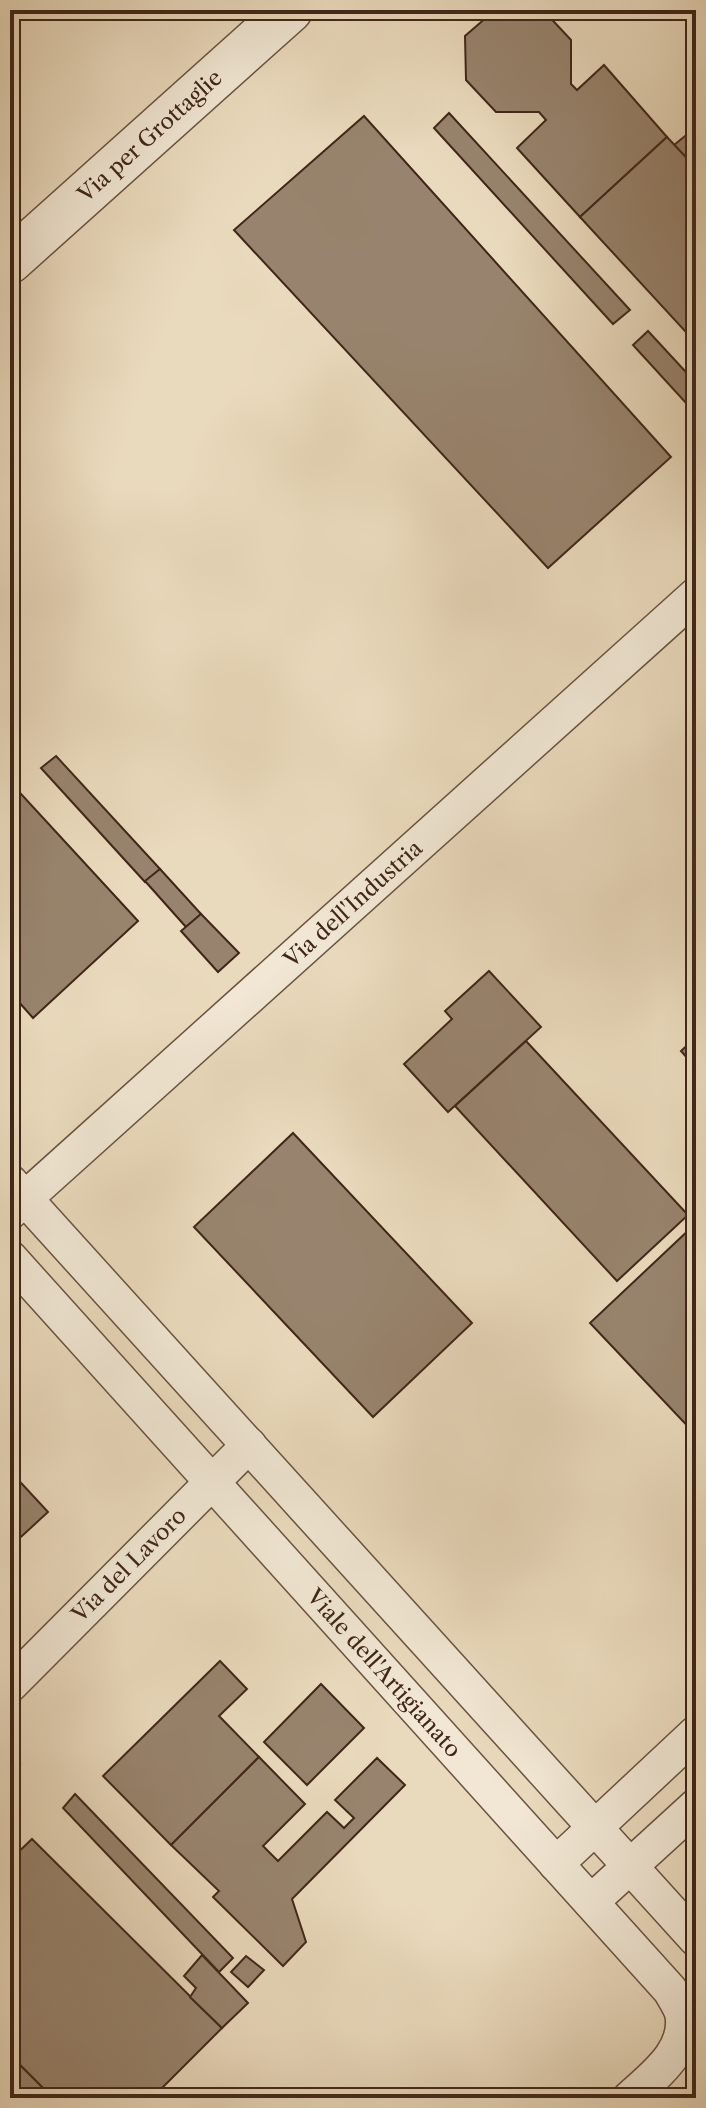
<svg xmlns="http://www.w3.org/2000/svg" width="706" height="2108" font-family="'Libre Caslon Text',serif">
<rect width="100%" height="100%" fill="#eadabd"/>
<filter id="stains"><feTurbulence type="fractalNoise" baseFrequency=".0025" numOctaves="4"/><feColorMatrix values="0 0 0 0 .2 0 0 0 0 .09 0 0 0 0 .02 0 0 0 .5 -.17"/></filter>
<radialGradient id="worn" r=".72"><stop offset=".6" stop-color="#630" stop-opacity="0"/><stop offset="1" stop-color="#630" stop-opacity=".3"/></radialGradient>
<!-- building -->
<g fill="#98846e" stroke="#402619" stroke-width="2">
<polygon points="495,10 543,10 571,40 571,84 577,90 604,65 667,137 580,217 517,148 546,120 539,112 496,112 466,80 465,36"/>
<polygon points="449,113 630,310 613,324 434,128"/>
<polygon points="364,116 671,457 548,568 234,230"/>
<polygon points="696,127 696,168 674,145"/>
<polygon points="667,137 696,168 696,343 580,217"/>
<polygon points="648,331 696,383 696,414 633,345"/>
<polygon points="56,756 160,869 145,882 41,768"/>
<polygon points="10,782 138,921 33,1018 10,992"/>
<polygon points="160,869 201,914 186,927 145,881"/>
<polygon points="201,914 239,953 218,972 181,931"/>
<polygon points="489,971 541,1027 448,1112 404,1064 452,1019 445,1011"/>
<polygon points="696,1037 696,1068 681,1051"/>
<polygon points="526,1041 688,1215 617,1281 455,1106"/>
<polygon points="293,1133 472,1323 373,1417 194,1227"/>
<polygon points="692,1227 696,1231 696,1435 590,1323"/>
<polygon points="10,1471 48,1512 10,1547"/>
<polygon points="220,1661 247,1689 219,1716 259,1757 171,1845 103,1776"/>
<polygon points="321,1684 364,1728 307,1785 264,1742"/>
<polygon points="10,1754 20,1764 10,1775"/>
<polygon points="259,1757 305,1804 263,1846 278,1861 327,1812 344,1828 354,1818 335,1800 377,1758 405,1785 292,1899 306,1942 283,1966 213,1897 219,1891 171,1845"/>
<polygon points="75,1794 233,1958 219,1972 63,1808"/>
<polygon points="32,1839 222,2028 152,2098 53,2098 10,2055 10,1860"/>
<polygon points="202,1955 248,2003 222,2028 190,1997 196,1988 184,1976"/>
<polygon points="246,1956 264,1970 248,1987 231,1972"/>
<polygon points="20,2065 53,2098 10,2098 10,2075"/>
</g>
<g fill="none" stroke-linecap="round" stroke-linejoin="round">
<defs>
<g id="minor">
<polyline points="10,1182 696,1939"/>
<polyline points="10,1212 696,595"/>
<path d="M10 1258 670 1990C674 1997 680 2006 682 2013 690 2050 653 2077 630 2098"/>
<polyline points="10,1685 249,1445"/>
<polyline points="556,1864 696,1733"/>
<polyline points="591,1902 696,1806"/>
</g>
<polyline id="tertiary" points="10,261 290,10"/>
</defs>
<!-- minor casing -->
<use href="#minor" stroke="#6a5342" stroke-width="37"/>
<!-- tertiary casing -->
<use href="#tertiary" stroke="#6a5342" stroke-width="47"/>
<!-- minor -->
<use href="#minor" stroke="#f1e7d4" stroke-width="34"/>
<!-- tertiary -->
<use href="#tertiary" stroke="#f1e7d4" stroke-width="44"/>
</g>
<g text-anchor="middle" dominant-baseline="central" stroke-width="7" stroke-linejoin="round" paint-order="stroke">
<!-- street labels -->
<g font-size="22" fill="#402619" stroke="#f1e7d4">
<text transform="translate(150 136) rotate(-42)">Via per Grottaglie</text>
<text transform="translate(353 904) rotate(-42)">Via dell'Industria</text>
<text transform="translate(129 1565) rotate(-45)">Via del Lavoro</text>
<text transform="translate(384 1673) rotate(48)">Viale dell'Artigianato</text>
</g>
</g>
<!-- margin -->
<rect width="706" height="2108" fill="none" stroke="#eadabd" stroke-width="40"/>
<rect x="12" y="12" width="682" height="2084" fill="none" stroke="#402619" stroke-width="4"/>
<rect x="20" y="20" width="666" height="2068" fill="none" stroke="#402619" stroke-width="2"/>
<rect width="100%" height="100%" filter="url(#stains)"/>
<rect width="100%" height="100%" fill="url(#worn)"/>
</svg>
